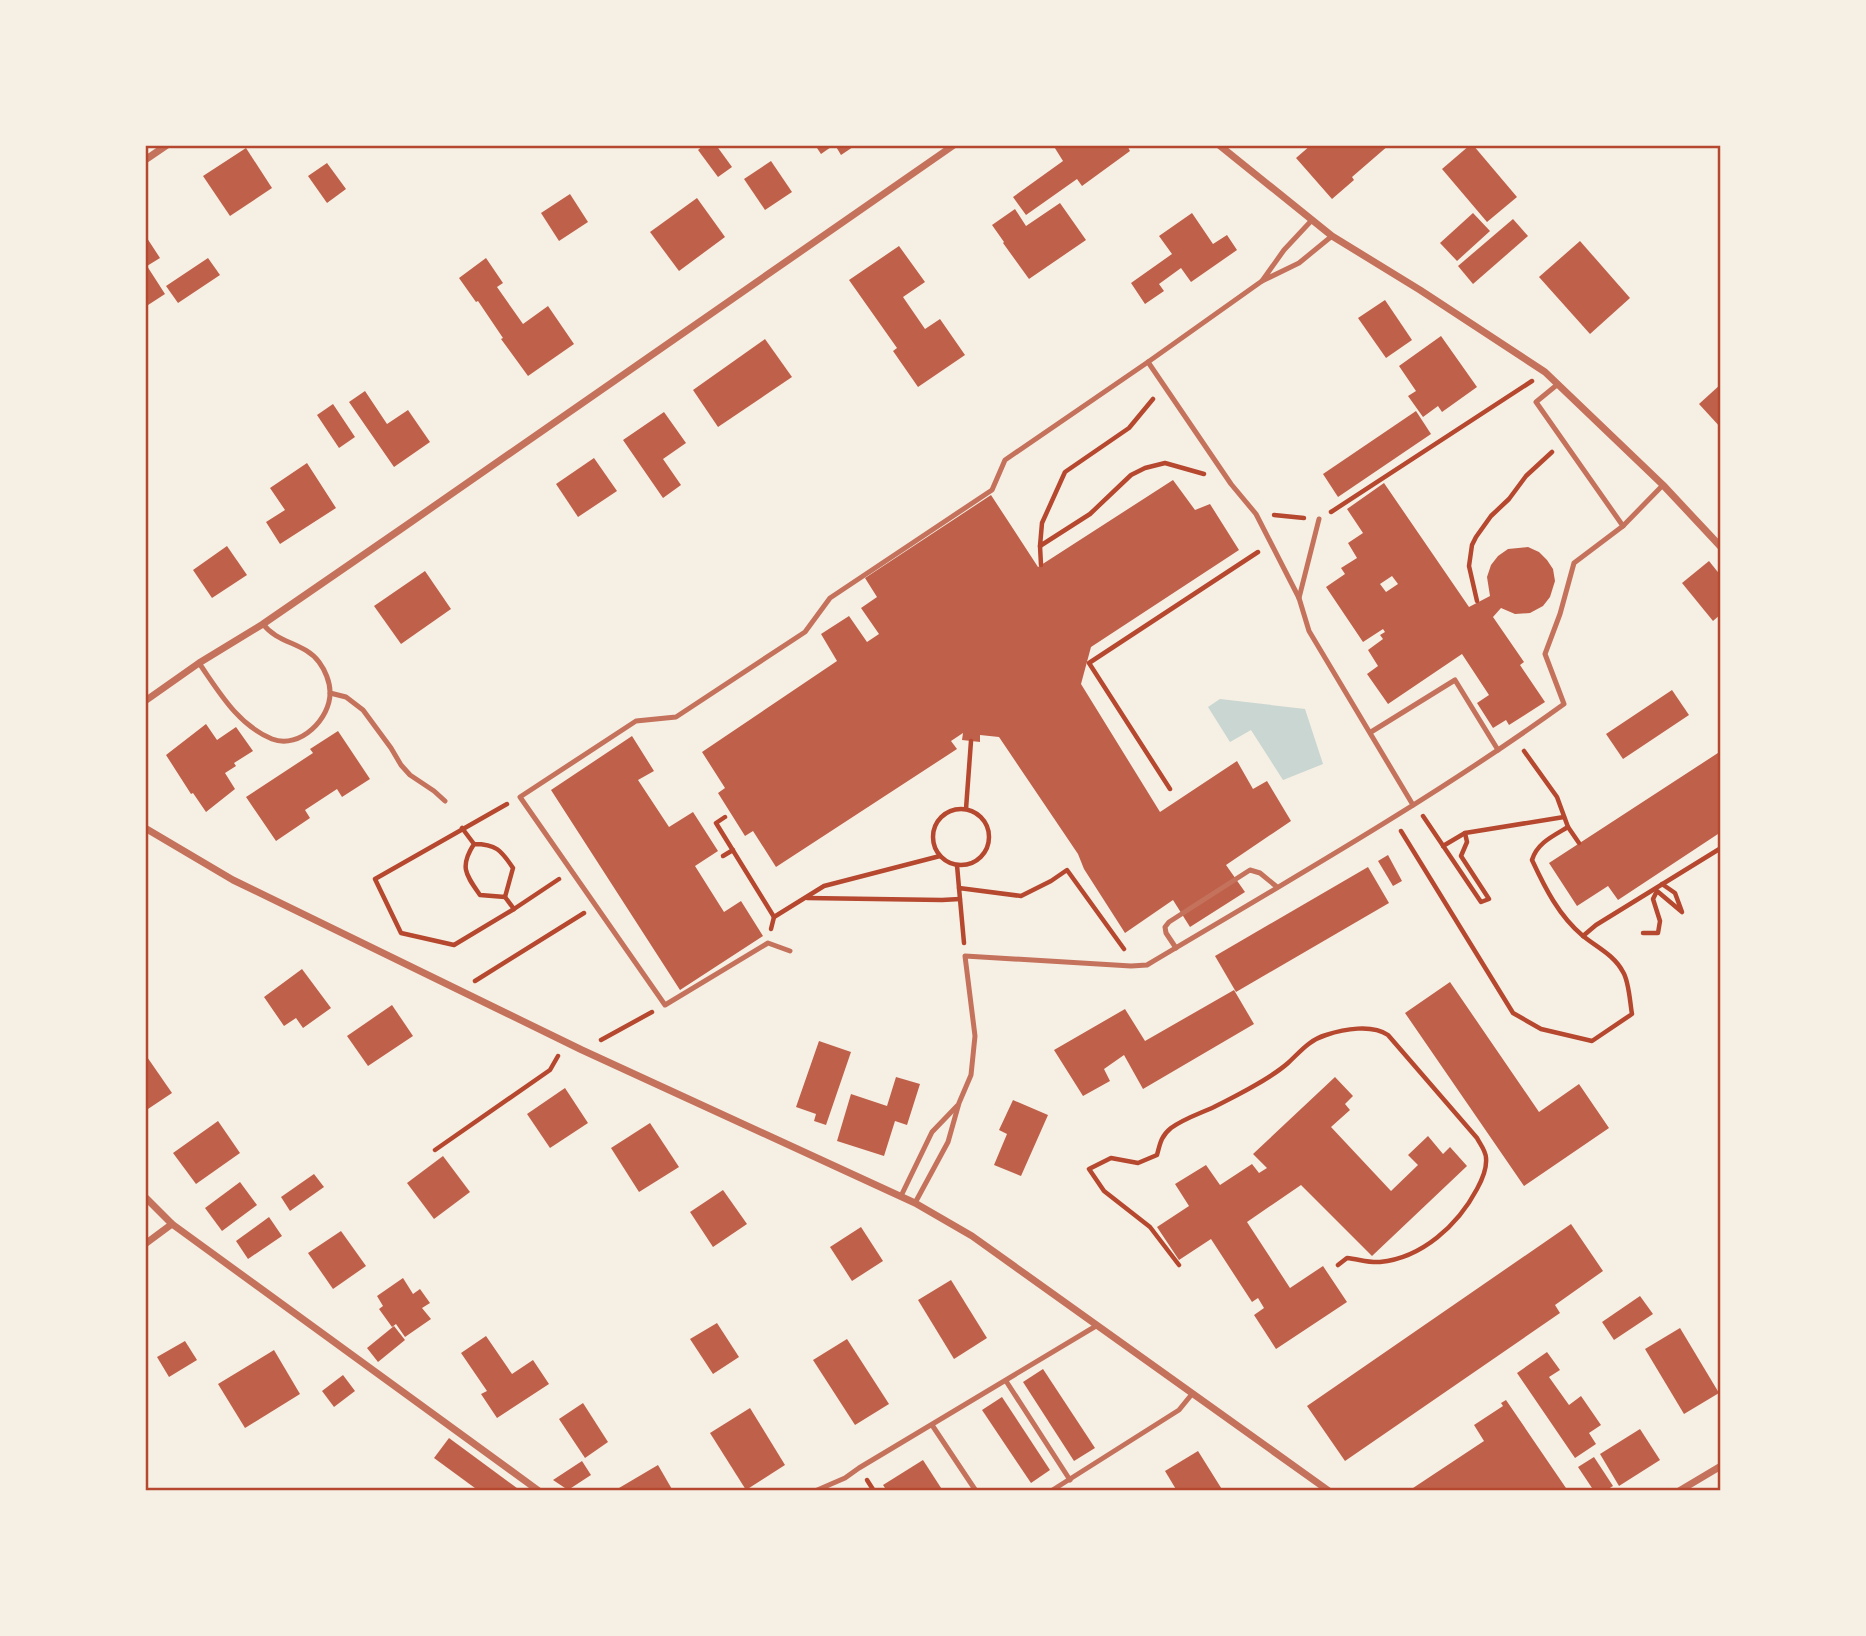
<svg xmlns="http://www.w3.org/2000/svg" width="1866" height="1636" font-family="Mulish,sans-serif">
<rect width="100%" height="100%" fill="#f6efe4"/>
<!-- water -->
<polygon fill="#c9d6d2" points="1220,699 1305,709 1323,764 1283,780 1251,730 1230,742 1208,707"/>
<!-- building -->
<g fill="#bf614a" fill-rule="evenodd">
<polygon points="704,145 716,145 732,167 718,177 698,150"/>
<polygon points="815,145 834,145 821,154"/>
<polygon points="835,145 856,145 841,155"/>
<polygon points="1053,145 1127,145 1130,151 1082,186 1077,179 1026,215 1013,197 1063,161"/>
<polygon points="1311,145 1389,145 1352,177 1354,180 1332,199 1296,158"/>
<polygon points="1470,145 1473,145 1517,197 1487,222 1442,169"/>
<polygon points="246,148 272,188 230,216 203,176"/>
<polygon points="771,161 792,192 765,210 744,179"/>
<polygon points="327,163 346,189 327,203 308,176"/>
<polygon points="570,194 588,222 559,241 541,213"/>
<polygon points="697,198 725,237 679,271 650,232"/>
<polygon points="1060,203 1086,240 1029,279 1003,243 1004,242 992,225 1015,209 1026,226"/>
<polygon points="1192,213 1213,244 1227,235 1237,250 1191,282 1181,268 1159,284 1164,291 1145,304 1131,283 1172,254 1159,236"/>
<polygon points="1473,213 1490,231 1457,261 1440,243"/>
<polygon points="1513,219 1528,236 1473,284 1458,266"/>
<polygon points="145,235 160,258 147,266 165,294 145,307"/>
<polygon points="1580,241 1630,298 1590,334 1539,277"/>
<polygon points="899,246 925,282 903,297 925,329 940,319 965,355 918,387 893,351 897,348 849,280"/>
<polygon points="208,258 220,275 178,303 166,286"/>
<polygon points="486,258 503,283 497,287 523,324 548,306 574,344 528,376 501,339 503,338 478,301 476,302 459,278"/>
<polygon points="1385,300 1412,340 1386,358 1358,318"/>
<polygon points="1441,336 1477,387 1442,412 1438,406 1423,417 1408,396 1416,391 1399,366"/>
<polygon points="765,339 792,377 718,427 693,390"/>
<polygon points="1721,384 1721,428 1699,404"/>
<polygon points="365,391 387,424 408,410 430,442 394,467 349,402"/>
<polygon points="333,404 355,437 339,448 317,415"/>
<polygon points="1416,411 1431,434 1338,497 1323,474"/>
<polygon points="664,412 686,443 663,459 681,485 663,498 623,440"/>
<polygon points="594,458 617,491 578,517 556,484"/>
<polygon points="307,463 336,508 280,544 266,522 285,510 270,488"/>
<polygon points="1173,480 1195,510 1210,504 1239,550 1091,647 1081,684 1160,812 1237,761 1253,789 1267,781 1291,821 1226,865 1245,892 1190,927 1173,900 1125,933 1084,869 1078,854 999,737 980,735 980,742 962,740 963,733 951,741 957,749 776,867 753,831 745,836 718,793 725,788 702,752 837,661 821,634 849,616 867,642 879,634 861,608 877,597 865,578 991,495 1038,567"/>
<path d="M1384 483 1469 607 1490 596 1487 577 1491 565 1498 556 1508 549 1528 547 1539 552 1547 560 1553 569 1555 581 1550 597 1543 606 1530 613 1515 614 1501 608 1493 617 1524 662 1520 665 1545 702 1509 725 1506 720 1493 728 1477 703 1489 695 1462 654 1388 704 1367 674 1378 666 1368 650 1383 639 1380 635 1385 632 1383 629 1363 642 1326 587 1345 574 1341 568 1357 558 1348 543 1363 533 1347 509ZM1392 576 1398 584 1386 592 1380 584Z"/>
<polygon points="227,546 247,575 212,598 193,570"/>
<polygon points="1709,561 1721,576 1721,614 1713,621 1682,583"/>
<polygon points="425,571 451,609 401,644 374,606"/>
<polygon points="1672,690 1689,715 1623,759 1606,734"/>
<polygon points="206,724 217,740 236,727 253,751 234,763 236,766 225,773 235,789 206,812 193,793 191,794 166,755"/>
<polygon points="338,731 370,779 342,797 337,789 305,810 310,818 276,841 246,797 313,753 310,749"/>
<polygon points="632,736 654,771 638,780 669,827 693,812 718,851 695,866 724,912 741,901 763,936 680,990 551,790"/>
<polygon points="1721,751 1721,832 1618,900 1608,886 1577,906 1549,863"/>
<polygon points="1388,855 1402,881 1393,886 1378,861"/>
<polygon points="1368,867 1389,903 1236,992 1215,956"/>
<polygon points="302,969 331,1008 303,1028 296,1018 284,1026 264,997"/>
<polygon points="1450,982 1539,1112 1579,1084 1609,1128 1524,1186 1405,1013"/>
<polygon points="1234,990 1254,1024 1143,1089 1124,1055 1104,1069 1110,1081 1083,1096 1054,1050 1125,1009 1145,1041"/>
<polygon points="392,1005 413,1036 368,1066 347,1036"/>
<polygon points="819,1041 851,1052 826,1125 814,1121 816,1114 796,1107"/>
<polygon points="145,1054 172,1093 145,1111"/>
<polygon points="896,1077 920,1084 907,1125 895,1121 884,1156 837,1141 851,1094 887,1106"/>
<polygon points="1335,1077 1353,1096 1345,1104 1350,1110 1331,1127 1391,1191 1418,1165 1408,1155 1428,1136 1443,1154 1450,1147 1467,1166 1372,1256 1301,1185 1247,1222 1290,1288 1323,1266 1347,1302 1276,1349 1254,1315 1264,1308 1258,1298 1252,1302 1211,1239 1179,1260 1157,1227 1189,1206 1175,1184 1206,1165 1220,1185 1252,1164 1259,1173 1267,1168 1253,1154"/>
<polygon points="565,1088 588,1123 550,1148 527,1114"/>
<polygon points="1013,1100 1048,1115 1021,1176 994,1165 1007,1134 999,1130"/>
<polygon points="218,1121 240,1153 196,1184 173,1153"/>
<polygon points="650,1123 679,1167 639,1192 611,1148"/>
<polygon points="443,1156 470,1192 434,1219 407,1183"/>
<polygon points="314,1174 324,1187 290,1211 281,1197"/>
<polygon points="240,1182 257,1205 222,1231 205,1208"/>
<polygon points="723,1190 747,1224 713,1247 690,1212"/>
<polygon points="269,1217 282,1236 248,1259 236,1241"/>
<polygon points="1571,1224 1603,1271 1555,1305 1560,1313 1345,1461 1307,1406"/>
<polygon points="861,1227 883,1261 852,1281 830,1247"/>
<polygon points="341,1231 366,1266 333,1289 308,1253"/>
<polygon points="403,1278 413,1294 420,1289 430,1303 422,1308 431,1319 405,1337 396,1324 392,1327 379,1309 383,1306 377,1296"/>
<polygon points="951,1280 987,1338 954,1359 918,1300"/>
<polygon points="1640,1296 1653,1314 1614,1340 1602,1322"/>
<polygon points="717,1323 739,1357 713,1374 690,1339"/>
<polygon points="394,1326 405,1340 378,1362 367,1348"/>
<polygon points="1680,1328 1719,1393 1684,1414 1645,1349"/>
<polygon points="486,1336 512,1374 533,1360 549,1384 497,1418 481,1394 487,1391 461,1353"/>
<polygon points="847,1339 889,1404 855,1425 813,1360"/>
<polygon points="185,1341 197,1360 169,1377 157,1357"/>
<polygon points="274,1350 300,1394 245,1428 218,1384"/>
<polygon points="1547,1352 1560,1370 1549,1377 1569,1405 1581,1396 1601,1425 1589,1433 1596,1444 1575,1458 1517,1373"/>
<polygon points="1043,1369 1095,1448 1074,1461 1023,1382"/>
<polygon points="343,1375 355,1391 334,1407 322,1391"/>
<polygon points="1002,1397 1050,1470 1031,1483 982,1410"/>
<polygon points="1506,1400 1568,1491 1415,1491 1413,1488 1484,1441 1474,1425 1503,1406 1501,1403"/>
<polygon points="583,1403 608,1442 585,1458 559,1419"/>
<polygon points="750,1408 785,1465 746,1490 710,1433"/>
<polygon points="1640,1429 1660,1460 1619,1486 1600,1454"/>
<polygon points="449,1438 521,1491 479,1491 434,1458"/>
<polygon points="1198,1451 1223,1491 1177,1491 1165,1471"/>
<polygon points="1594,1457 1613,1486 1605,1491 1594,1491 1578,1467"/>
<polygon points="923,1460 943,1491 887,1491 883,1485"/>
<polygon points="582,1461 591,1475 568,1490 553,1480"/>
<polygon points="658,1465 673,1491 621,1491 619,1488"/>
</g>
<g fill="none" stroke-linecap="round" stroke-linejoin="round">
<!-- path -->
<g stroke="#b5482f" stroke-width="4.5">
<polyline points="1153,399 1129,428 1065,472 1042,523 1040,546 1090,514 1131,475 1145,468 1165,463 1204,474"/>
<polyline points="1331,512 1532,381"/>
<polyline points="1274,515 1304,518"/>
<polyline points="1040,546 1041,565"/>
<polyline points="1477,601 1469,566 1472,545 1476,537 1491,516 1509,499 1526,476 1552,452"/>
<polyline points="1170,789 1089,663 1258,552"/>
<polyline points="507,804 375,879 401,933 454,945 514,909 559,879"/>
<polyline points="966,809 971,741"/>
<circle cx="961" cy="837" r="28"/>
<polyline points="1423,816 1481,902 1489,899 1461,856 1467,842 1465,833 1564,817"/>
<polyline points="725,817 716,823 774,917"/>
<polyline points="1568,827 1579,843"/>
<path d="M462 828 474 844C459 867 466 875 480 895L505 897 513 868C501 850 496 844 474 844"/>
<path d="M1401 831 1513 1013 1541 1029 1592 1041 1632 1014C1630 1003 1629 981 1623 972 1614 955 1598 948 1583 936 1559 916 1545 888 1532 860 1537 843 1553 836 1568 827L1557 797 1524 751"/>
<polyline points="1443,846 1465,833"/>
<polyline points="723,856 733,850"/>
<polyline points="957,865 959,888"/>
<polyline points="505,897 514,909"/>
<polyline points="807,898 942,900 960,899"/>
<polyline points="771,929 774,917 824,886 940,856"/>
<polyline points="1643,933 1658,933 1660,921 1653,899 1657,891 1682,912 1675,893 1662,884"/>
<polyline points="1583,936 1596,925 1721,848"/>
<polyline points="964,943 959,888 1021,896 1051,881 1067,870 1124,949"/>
<polyline points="475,981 584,913"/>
<polyline points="601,1040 652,1012"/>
<polyline points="435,1150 550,1070 558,1056"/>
<path d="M1179 1265 1150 1227 1104 1191 1089 1169 1111 1158 1138 1163 1157 1155C1160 1144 1161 1136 1171 1128 1185 1118 1199 1114 1214 1107 1236 1096 1270 1079 1288 1063 1300 1052 1309 1040 1326 1035 1344 1029 1372 1024 1388 1035L1477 1138C1480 1144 1486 1151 1486 1158 1487 1168 1482 1180 1477 1189 1458 1225 1422 1258 1380 1262 1369 1263 1358 1259 1347 1258L1338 1265"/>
<polyline points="867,1480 874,1491"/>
</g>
<!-- service -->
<g stroke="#c5725c" stroke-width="5">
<polyline points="1312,220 1284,250 1262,281 1299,263 1332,236"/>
<polyline points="1148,362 1231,484 1256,514 1299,598 1309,631 1413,805"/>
<polyline points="1558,384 1536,402 1623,526"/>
<polyline points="1299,598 1319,519"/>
<path d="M199 663C219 692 238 725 272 739 300 750 331 718 330 692 330 682 325 670 319 662 304 642 278 644 263 624"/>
<polyline points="330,693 346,697 363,710 391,748 401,765 410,775 434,791 445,801"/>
<polyline points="1371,732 1455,680 1498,750"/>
<polyline points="1176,948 1166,933 1165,927 1169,922 1250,870 1260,873 1277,887"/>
<polyline points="790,951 768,943 665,1005 520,797 636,721 676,717 805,632 830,598 992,490 1005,460 1148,362 1262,281"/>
<polyline points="901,1196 932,1132 957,1106"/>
<path d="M915 1203 948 1142 959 1103 971 1075 975 1036 965 956 1131 966 1147 965C1288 881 1431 800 1564 704L1545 654 1560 614 1574 563 1623 526 1663 485"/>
<polyline points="1006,1381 1070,1480"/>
<polyline points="932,1425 976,1491"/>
<polyline points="815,1491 845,1478 859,1468 1096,1326"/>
<polyline points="1051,1491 1179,1410 1192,1394"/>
</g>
<!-- minor -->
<g stroke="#c5725c" stroke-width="7">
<polyline points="1219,145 1332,236 1420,290 1545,372 1663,485 1721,547"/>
<polyline points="145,160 167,145"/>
<polyline points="145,701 199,663 263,624 401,529 954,145"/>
<polyline points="145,828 233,880 582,1050 915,1203 972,1236 1329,1491"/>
<polyline points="145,1197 172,1224 539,1491"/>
<polyline points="145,1244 172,1224"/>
<polyline points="1679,1491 1721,1466"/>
</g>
</g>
<!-- border -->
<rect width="1866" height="1636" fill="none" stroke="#f6efe4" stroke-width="294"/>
<rect x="147" y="147" width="1572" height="1342" fill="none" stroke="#b5482f" stroke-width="2.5"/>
</svg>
